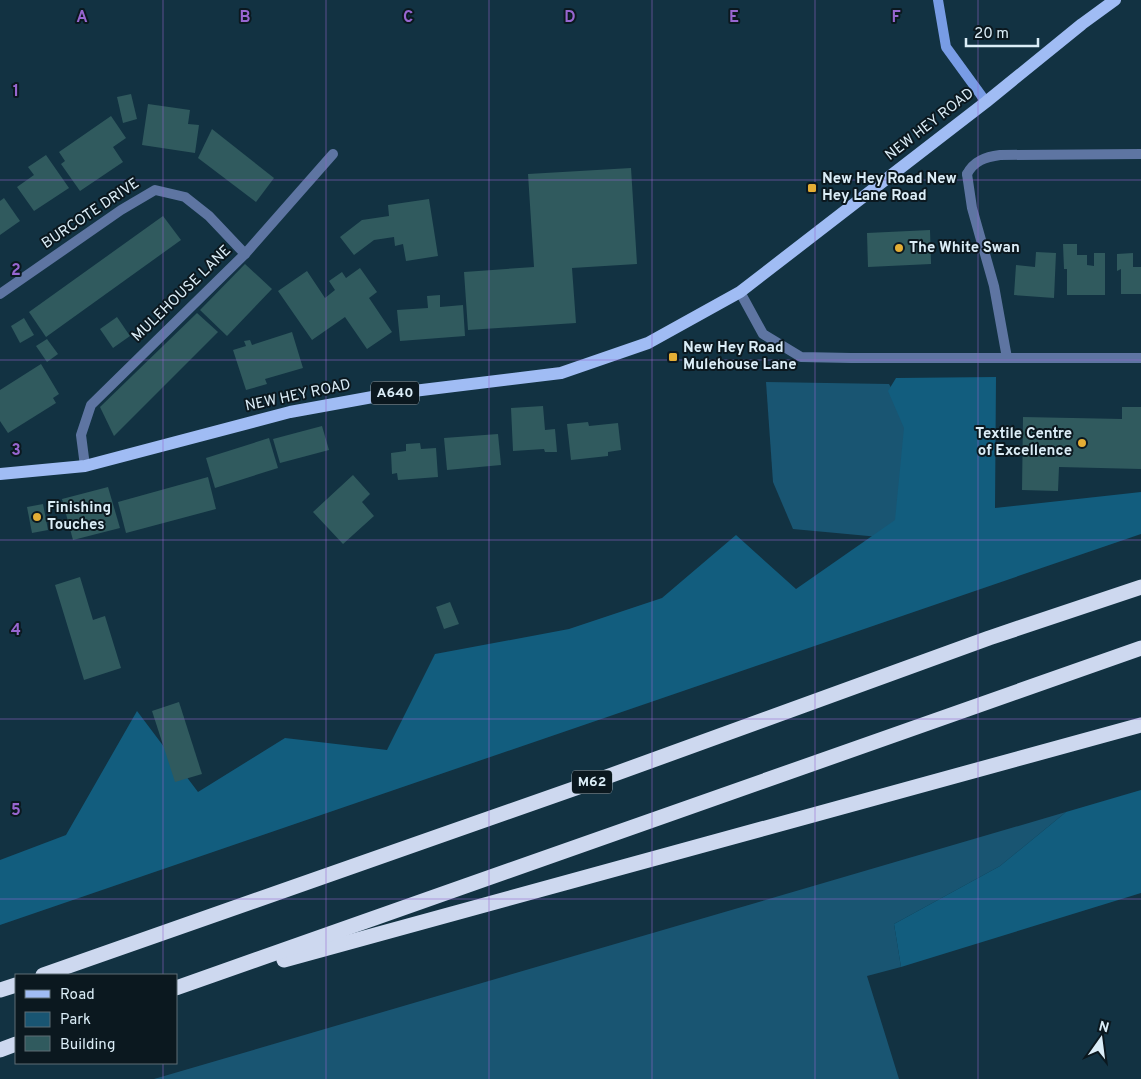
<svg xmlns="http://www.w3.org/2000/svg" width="1141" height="1079" font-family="Overpass,sans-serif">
<rect width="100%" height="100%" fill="#123242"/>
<!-- green -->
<g fill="#195572">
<polygon points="766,382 889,384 904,412 916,457 890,538 793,529 773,482"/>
<polygon points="1066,812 1000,866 894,924 901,967 867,976 899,1079 154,1079"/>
</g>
<!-- forest -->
<g fill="#125d7e">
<polygon points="996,377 995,508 1141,492 1141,534 0,925 0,860 66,835 137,711 198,792 285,738 387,750 435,654 569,629 662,598 736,535 796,589 895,520 904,428 888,391 896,378"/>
<polygon points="1141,790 1141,893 901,967 894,924 1000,866 1066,812"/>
</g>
<!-- building -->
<g fill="#305a5e">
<polygon points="131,94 137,119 123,123 117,97"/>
<polygon points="148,104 190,110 188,124 199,125 195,153 142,145"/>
<polygon points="111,116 126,138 113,147 123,162 80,191 61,164 65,161 59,152"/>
<polygon points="212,129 274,178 256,202 198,158"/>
<polygon points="46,155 69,188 34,211 17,187 34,175 28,167"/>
<polygon points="631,168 637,264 572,268 576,323 468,330 464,272 534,267 528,174"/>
<polygon points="4,198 20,221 0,235 0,201"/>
<polygon points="429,199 438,256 406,261 403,244 395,246 394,237 374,240 354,255 340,237 362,220 389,216 388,205"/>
<polygon points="163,216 181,240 46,337 29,312"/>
<polygon points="930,230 931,264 868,267 867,233"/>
<polygon points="1063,244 1077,244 1077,255 1087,255 1087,265 1094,266 1094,253 1105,253 1105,295 1067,295 1067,269 1064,269"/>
<polygon points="1036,252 1056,253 1054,298 1014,295 1016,265 1035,267"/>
<polygon points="1133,253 1133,267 1141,267 1141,294 1121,294 1121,269 1117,271 1117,254"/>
<polygon points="245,264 272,289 227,336 200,310"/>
<polygon points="360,268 377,292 369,298 392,332 367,349 345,317 312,340 278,291 307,271 325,298 335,290 329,281 342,272 346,278"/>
<polygon points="440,295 440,307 463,305 465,336 400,341 397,310 428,308 427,296"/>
<polygon points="197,313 218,332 114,436 100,407"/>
<polygon points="117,317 130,336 113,348 100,329"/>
<polygon points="24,318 34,335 20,343 11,326"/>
<polygon points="292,332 303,368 265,379 267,384 246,390 233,350 246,346 244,341 250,340 252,345"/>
<polygon points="47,339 58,354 47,362 36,346"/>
<polygon points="41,364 59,394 53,398 56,403 8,433 0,421 0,390"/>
<polygon points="543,406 545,430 555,429 557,452 545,452 544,449 513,451 511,408"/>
<polygon points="1122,407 1141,407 1141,469 1059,467 1058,491 1022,490 1023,417 1122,419"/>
<polygon points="588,422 589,426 618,423 621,450 608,452 608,456 571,460 567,424"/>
<polygon points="322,426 329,450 280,463 273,439"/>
<polygon points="498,434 501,465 447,470 444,438"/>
<polygon points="269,438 278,468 215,488 206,458"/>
<polygon points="420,443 421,449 436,448 438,477 398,480 397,473 392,474 391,453 406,451 406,444"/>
<polygon points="353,475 370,494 362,502 374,516 343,544 313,512"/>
<polygon points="208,477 216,509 126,533 118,502"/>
<polygon points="108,487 120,528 73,540 62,499"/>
<polygon points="43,504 48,530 32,533 27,507"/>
<polygon points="80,577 93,620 105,616 121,668 84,680 55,585"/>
<polygon points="450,602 459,624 444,629 436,607"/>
<polygon points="179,702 202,774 175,782 152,711"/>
</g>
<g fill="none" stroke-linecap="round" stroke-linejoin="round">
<!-- lane -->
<path stroke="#5e75a2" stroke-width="10" d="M967 174C974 161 985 157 1000 155L1141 154"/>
<!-- street -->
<g stroke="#5e75a2" stroke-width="10">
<polyline points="967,174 972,208 994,286 1007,358"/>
<polyline points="740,292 763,334 801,357 851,358 1141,358"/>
<polyline points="0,294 121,210 155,190 185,197 209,216 245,254"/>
<polyline points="85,466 81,435 91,405 245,254 333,154"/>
</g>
<!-- secondary -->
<polyline stroke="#789ce5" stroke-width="10" points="938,0 946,47 986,102"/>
<!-- primary -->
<polyline stroke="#a0bcf4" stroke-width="12" points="0,474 85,466 290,412 389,394 561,373 648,343 740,292 986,102 1082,24 1115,0"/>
<!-- highway -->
<g stroke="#cdd8ef" stroke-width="15">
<polyline points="284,960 1141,725"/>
<polyline points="43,975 576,788 989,638 1141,587"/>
<polyline points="176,988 1141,648"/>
<polyline points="0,990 16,985"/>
<polyline points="0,1050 16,1044"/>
</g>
</g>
<!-- grid -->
<path fill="none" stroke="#9866d0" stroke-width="1" stroke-opacity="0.55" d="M163 0V975M326 0V1079M489 0V1079M652 0V1079M815 0V1079M978 0V1079M0 180H1141M0 360H1141M0 540H1141M0 719H1141M0 899H1141M163 1063V1079"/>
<!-- markers -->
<g fill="#e4ae35" stroke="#0b181f" stroke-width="2">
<rect x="807" y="183" width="10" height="10" rx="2.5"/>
<circle cx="899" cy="248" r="5"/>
<rect x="668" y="352" width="10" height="10" rx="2.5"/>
<circle cx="1082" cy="443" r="5"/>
<circle cx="37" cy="517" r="5"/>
</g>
<g text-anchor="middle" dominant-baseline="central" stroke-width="4" stroke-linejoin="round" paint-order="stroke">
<!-- shield labels -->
<g fill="#0b181f" stroke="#9dadb6" stroke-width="1">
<rect x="371" y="381.5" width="48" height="23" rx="4"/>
<rect x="572" y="770.5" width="40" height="23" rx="4"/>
</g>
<g font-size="14" font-weight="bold" fill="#dbedf7">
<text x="395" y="393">A640</text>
<text x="592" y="782">M62</text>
</g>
<!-- street labels -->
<g font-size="15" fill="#dbedf7" stroke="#0b181f">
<text transform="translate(930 125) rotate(-38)">NEW HEY ROAD</text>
<text transform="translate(91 214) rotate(-34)">BURCOTE DRIVE</text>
<text transform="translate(182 294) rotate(-44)">MULEHOUSE LANE</text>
<text transform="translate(298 396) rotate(-12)">NEW HEY ROAD</text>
</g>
<!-- poi labels -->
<g font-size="15" font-weight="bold" fill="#dbedf7" stroke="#0b181f" text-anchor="start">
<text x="822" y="179">New Hey Road New<tspan x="822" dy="17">Hey Lane Road</tspan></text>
<text x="909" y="248">The White Swan</text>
<text x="683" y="348">New Hey Road<tspan x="683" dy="17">Mulehouse Lane</tspan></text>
<text x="1072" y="434" text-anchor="end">Textile Centre<tspan x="1072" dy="17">of Excellence</tspan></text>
<text x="47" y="508">Finishing<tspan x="47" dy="17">Touches</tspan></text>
</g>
</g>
<g font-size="16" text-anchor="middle" font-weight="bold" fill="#9866d0" stroke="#0b181f" stroke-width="4" stroke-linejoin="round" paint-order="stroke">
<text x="82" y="22">A</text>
<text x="245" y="22">B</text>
<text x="408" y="22">C</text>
<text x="570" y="22">D</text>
<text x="734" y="22">E</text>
<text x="896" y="22">F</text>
<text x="16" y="96">1</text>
<text x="16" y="275">2</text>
<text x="16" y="455">3</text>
<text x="16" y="635">4</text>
<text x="16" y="815">5</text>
</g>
<!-- legend -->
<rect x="15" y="974" width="162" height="90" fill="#0b181f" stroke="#5e6d75"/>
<rect x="25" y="990" width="25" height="8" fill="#a0bcf4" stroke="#5e6d75"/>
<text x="60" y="999" font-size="15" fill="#dbedf7">Road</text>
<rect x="25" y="1012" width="25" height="15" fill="#195572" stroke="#5e6d75"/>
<text x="60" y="1024" font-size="15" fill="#dbedf7">Park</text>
<rect x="25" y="1036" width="25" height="15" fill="#305a5e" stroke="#5e6d75"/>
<text x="60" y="1049" font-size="15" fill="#dbedf7">Building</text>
<!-- north arrow -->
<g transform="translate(1101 1039) rotate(14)" stroke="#0b181f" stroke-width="4" paint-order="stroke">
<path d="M0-4L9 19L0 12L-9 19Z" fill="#dbedf7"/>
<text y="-8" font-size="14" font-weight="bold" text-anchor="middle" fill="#dbedf7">N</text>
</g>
<!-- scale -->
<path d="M966 38v8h72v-8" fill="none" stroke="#dbedf7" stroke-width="2.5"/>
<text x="974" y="38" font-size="15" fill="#dbedf7" stroke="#0b181f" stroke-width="4" paint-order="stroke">20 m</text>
</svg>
